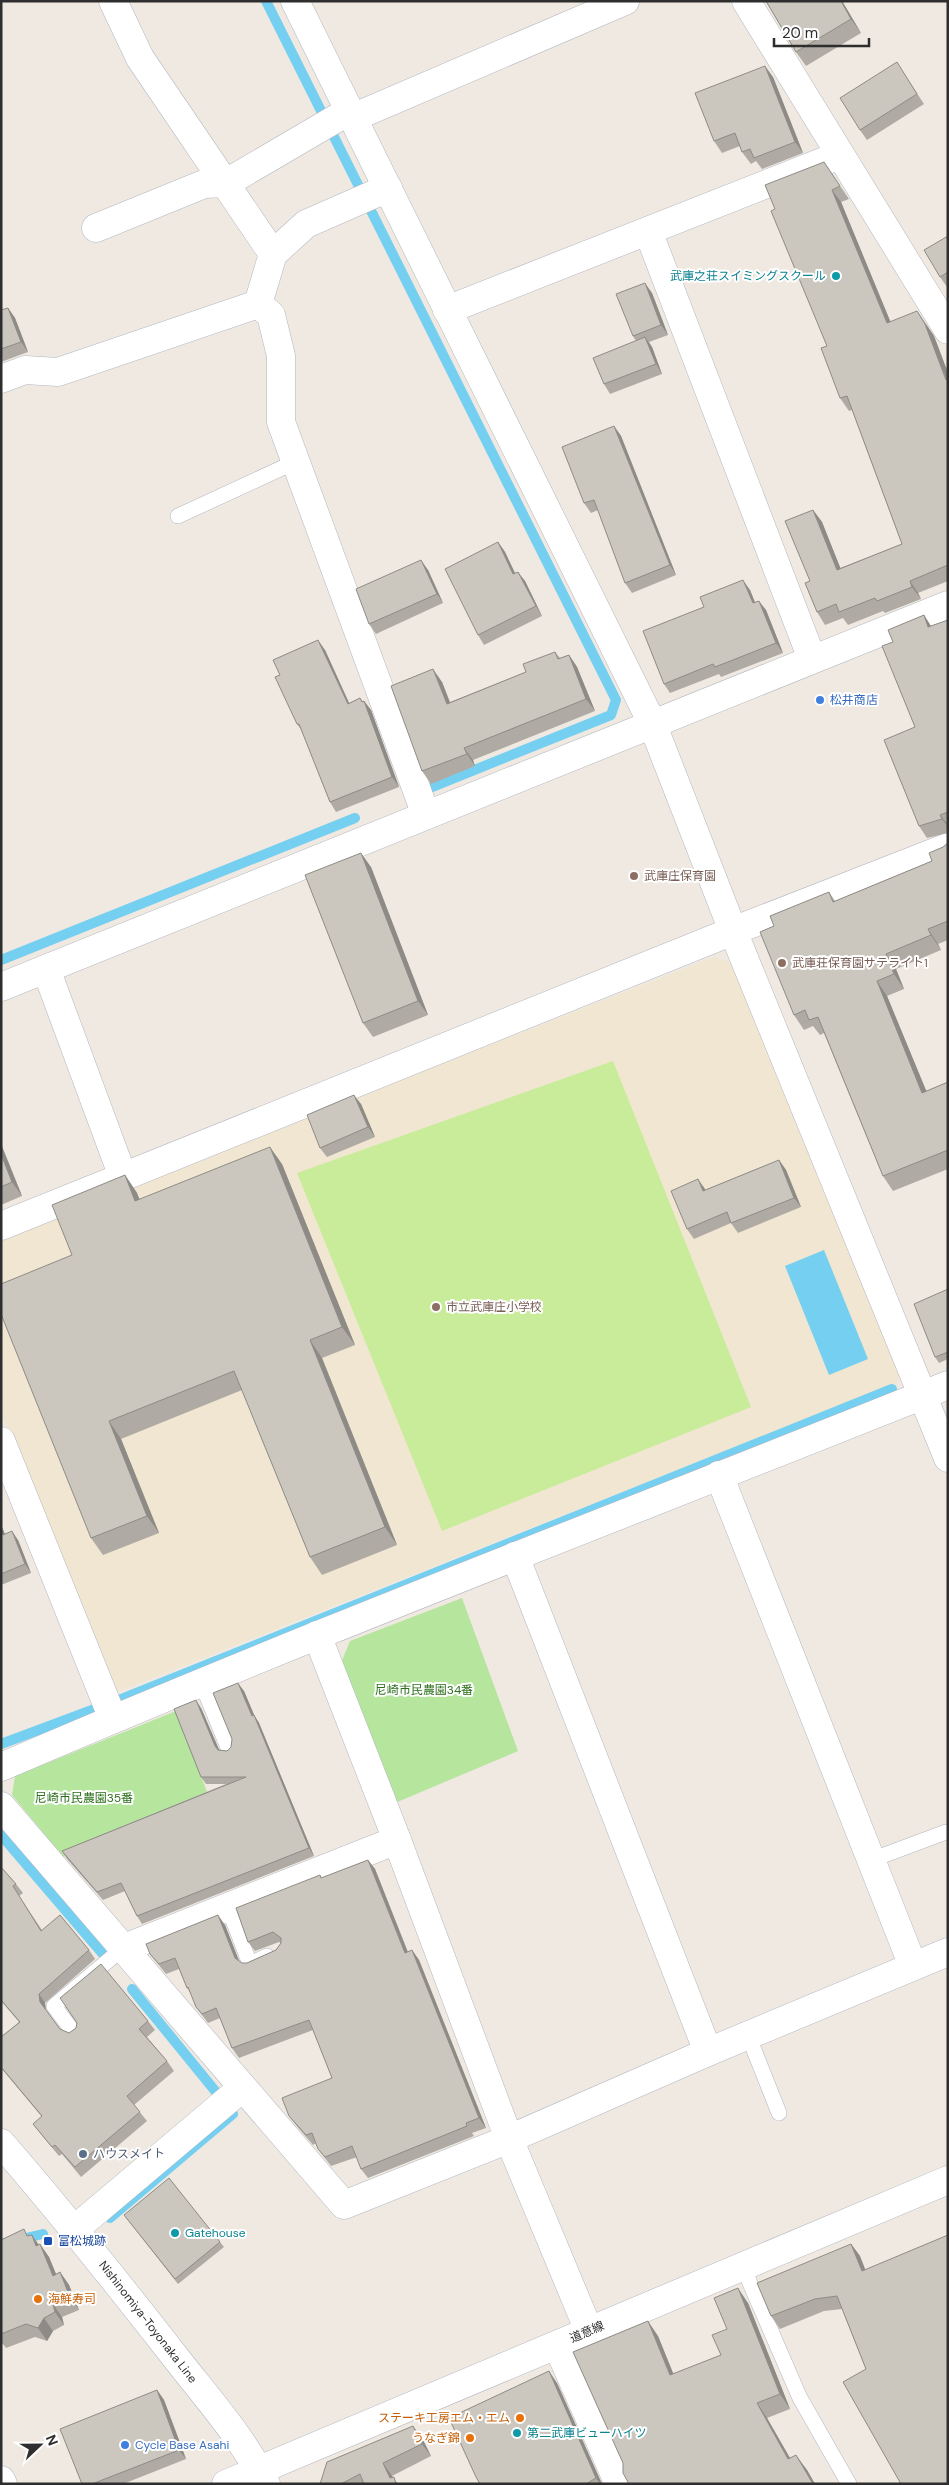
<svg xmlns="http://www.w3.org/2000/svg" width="949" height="2485" font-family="'DM Sans','Noto Sans JP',sans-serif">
<rect width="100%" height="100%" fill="#efe9e1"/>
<!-- education -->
<polygon fill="#f0e6d1" points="714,957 730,962 809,1147 899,1376 897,1383 117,1692 1,1412 1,1237"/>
<!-- green -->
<g fill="#b6e59e">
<polygon points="462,1598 518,1751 395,1803 341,1663 350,1641"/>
<polygon points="176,1711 209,1797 63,1857 12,1795 15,1776"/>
</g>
<!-- pitch -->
<polygon fill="#c9ec9a" points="613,1061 751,1407 442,1531 297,1173"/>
<!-- water -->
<polygon fill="#75cff0" points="824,1250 868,1359 829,1375 785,1266"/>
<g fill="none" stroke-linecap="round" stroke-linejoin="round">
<!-- stream -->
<g stroke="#75cff0" stroke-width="10">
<polyline points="266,1 616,700 611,715 432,787"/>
<polyline points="1,960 355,818"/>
<polyline points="1,1744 124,1698 892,1389"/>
<polyline points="1,1835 102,1953"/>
<polyline points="132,1989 216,2092"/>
<polyline points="110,2218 233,2114"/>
<polyline points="1,2244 43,2234"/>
</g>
<defs>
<g id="lane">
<polyline points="178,516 295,462"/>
<polyline points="201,1682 229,1750"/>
<polyline points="871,1860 946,1832"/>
<polyline points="228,1907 250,1964 267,1956"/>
<polyline points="74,2033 54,2006 122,1949"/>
<polyline points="748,2035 779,2113"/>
<polyline points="743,2267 800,2398 849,2484"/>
</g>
<g id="street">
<polyline points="113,1 140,58 273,254"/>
<polyline points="295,1 652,723 733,931 948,1458"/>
<polyline points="746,1 948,330"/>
<polyline points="352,118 625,1"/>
<polyline points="96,228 204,184 226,183 349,111"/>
<polyline points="648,231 812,659"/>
<polyline points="258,304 271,315 281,356 281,422 426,815"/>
<polyline points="447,310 840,155"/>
<polyline points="1,379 25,370 58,372 258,304 273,254 306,224 388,188"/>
<polyline points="46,969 123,1177"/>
<polyline points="1,987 948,605"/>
<polyline points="1,1226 733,931 948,847"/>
<polyline points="1,1441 113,1719"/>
<polyline points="719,1475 913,1966"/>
<polyline points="515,1556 708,2052"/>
<polyline points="317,1635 397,1840 509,2139 589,2331"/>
<path d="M1 1767C314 1632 632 1512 948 1385"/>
<polyline points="1,1806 344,2205 509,2139 708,2052 948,1952"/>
<polyline points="122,1949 397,1840"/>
<polyline points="75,2229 242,2088"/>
<polyline points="557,2345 619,2484"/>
<polyline points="1,2480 3,2484"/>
</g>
<g id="secondary">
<path d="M1 2143C62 2213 119 2285 176 2358 207 2398 243 2438 266 2484"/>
<polyline points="226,2484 948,2180"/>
</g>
</defs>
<!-- lane casing -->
<use href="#lane" stroke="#b4b7c1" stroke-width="16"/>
<!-- street casing -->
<use href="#street" stroke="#b4b7c1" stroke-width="29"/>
<!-- secondary casing -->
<use href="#secondary" stroke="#b4b7c1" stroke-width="29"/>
<!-- lane -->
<use href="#lane" stroke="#fff" stroke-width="15"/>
<!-- street -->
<use href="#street" stroke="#fff" stroke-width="28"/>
<!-- secondary -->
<use href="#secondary" stroke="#fff" stroke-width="28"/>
</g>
<!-- wall -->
<g fill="#afaba4">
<polygon points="766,1 842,1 861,33 806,66 796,52"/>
<polygon points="903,72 924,104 867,140 860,130"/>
<polygon points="773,77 803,153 762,169 756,161 751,164 742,152 740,146 722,153 714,141"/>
<polygon points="824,162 849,199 841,202 890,322 926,324 934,336 948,373 948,581 918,593 921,599 885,613 883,611 848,625 843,618 825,625 817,612 810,581 813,510 822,522 840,568 902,544 852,410 849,411 840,398 827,346 775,209"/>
<polygon points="948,236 948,287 947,287 940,277"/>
<polygon points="652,293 668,335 649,342 652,347 662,374 610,394 604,384 636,341 633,336"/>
<polygon points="8,308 15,318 28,352 1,362 1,310"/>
<polygon points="614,426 621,436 676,575 632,593 625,583 598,510 591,513 584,503"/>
<polygon points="498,542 505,552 515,573 525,581 542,616 484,645 478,635"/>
<polygon points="428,570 443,603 376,634 369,624"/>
<polygon points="750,590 755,602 766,610 783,653 721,677 719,674 670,693 664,684"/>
<polygon points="924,615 931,626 948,620 948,833 927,838 919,826 915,727 893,642"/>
<polygon points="325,650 349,703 360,698 362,701 364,701 371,710 399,787 336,812 330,802 302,731 297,724 280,675"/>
<polygon points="555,652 560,658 569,655 577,667 595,711 473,760 475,766 431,784 422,771 442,682 450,702 526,672"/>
<polygon points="948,843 948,940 938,944 941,950 896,969 904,989 887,996 926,1091 948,1082 948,1169 893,1191 883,1176 824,1033 820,1035 813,1026 804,1030 794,1015 774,926 829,892 835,901 932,861 943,847"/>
<polygon points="371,867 428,1015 373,1037 363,1023"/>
<polygon points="361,1104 375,1137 327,1157 320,1148"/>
<polygon points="1,1144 22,1196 1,1205"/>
<polygon points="779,1160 786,1170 801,1207 738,1233 731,1223 694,1239 687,1229 705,1190"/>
<polygon points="282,1164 355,1345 322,1358 397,1545 322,1575 310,1557 242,1390 121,1439 159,1533 103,1555 91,1538 72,1255 125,1175 137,1193 139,1199"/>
<polygon points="948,1289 948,1359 939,1363 935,1357"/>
<polygon points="1,1525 5,1534 18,1540 31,1573 1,1585"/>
<polygon points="244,1691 254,1715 259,1723 314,1856 142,1924 137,1916 125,1891 103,1900 67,1859 62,1851 226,1784 206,1784 201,1777 201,1708 219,1750 227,1751 231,1747"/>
<polygon points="368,1860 375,1869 408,1952 412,1950 419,1960 486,2128 472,2133 474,2136 368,2178 361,2169 357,2157 331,2166 318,2149 316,2143 313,2145 296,2125 289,2116 332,2078 313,2030 239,2058 232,2048 220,2018 208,2023 196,2007 192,1995 187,1988 179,1969 166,1974 150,1954 225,1925 239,1962 242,1963 247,1963 276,1950 281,1943 279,1942 255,1951 248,1942 320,1875 322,1878"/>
<polygon points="1,1867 16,1884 23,1893 19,1896 42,1930 89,1950 95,1959 45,2003 46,2011 60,2029 69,2033 148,2021 155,2030 147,2037 167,2061 174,2071 134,2105 147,2121 81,2177 62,2154 59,2156 40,2133 33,2124 42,2117 1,2068 1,2037 19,2022 1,2001"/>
<polygon points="124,2215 220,2242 224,2247 178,2284"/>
<polygon points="28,2236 39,2245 49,2257 56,2274 60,2272 69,2285 79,2310 62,2317 64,2325 53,2331 47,2341 35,2337 6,2348 3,2344 1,2345 1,2240"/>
<polygon points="851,2244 860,2256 866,2369 842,2309 824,2311 780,2329 771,2316"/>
<polygon points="748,2303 790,2409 767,2418 790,2458 807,2470 815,2484 629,2484 658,2336 673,2374 721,2355 727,2329"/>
<polygon points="557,2383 602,2484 480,2484"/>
<polygon points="157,2390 164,2400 186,2459 123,2484 82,2484"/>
<polygon points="422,2438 431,2456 392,2476 398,2484 320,2484"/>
</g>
<!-- shaded-wall -->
<g fill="#8e8b86">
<polygon points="841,1 842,1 861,33 851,19"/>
<polygon points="765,66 773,77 803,153 795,142"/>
<polygon points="832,190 841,202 896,335 887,323"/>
<polygon points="645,283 652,293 668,335 661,325"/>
<polygon points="8,308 15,318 28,352 21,342"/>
<polygon points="917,311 934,336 948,373 948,382"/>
<polygon points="645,337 652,347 662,374 656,364"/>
<polygon points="614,426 621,436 676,575 670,565"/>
<polygon points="813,510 822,522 846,582 837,570"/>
<polygon points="498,542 505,552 520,584 513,574"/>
<polygon points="421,560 428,570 443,603 437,594"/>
<polygon points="518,572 525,581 542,616 536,606"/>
<polygon points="743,580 750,590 759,613 753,603"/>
<polygon points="910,581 918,593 921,599 912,587"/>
<polygon points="759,601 766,610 783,653 776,643"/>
<polygon points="924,615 932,628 928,627"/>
<polygon points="318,640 325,650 354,714 348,704"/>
<polygon points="569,655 577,667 595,711 586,699"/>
<polygon points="433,669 442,682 455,716 447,704"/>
<polygon points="360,698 366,707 364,701 371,710 399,787 392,777"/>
<polygon points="464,748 473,760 475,766 467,754"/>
<polygon points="940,815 948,825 948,827 942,819"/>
<polygon points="361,853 371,867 428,1015 418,1001"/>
<polygon points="928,929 938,944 941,950 931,935"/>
<polygon points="886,954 896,969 904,989 894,974"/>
<polygon points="877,981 887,996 933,1107 922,1093"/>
<polygon points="354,1095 361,1104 375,1137 368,1127"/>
<polygon points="1,1144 22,1196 12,1182 1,1154"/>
<polygon points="270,1147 282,1164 355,1345 342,1327"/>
<polygon points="779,1160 786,1170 801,1207 794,1198"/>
<polygon points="125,1175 137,1193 147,1218 135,1201"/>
<polygon points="698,1179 705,1189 710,1200 703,1191"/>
<polygon points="310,1340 322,1358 397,1545 385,1527"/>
<polygon points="109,1421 121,1439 159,1533 147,1516"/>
<polygon points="1,1525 9,1544 1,1531"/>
<polygon points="12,1531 18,1540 31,1573 25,1564"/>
<polygon points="238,1683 244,1691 255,1717 254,1715 259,1723 314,1856 309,1848"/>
<polygon points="196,1700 201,1708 221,1754 215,1746"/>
<polygon points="368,1860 375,1869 412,1963 405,1953"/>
<polygon points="218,1915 225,1925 242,1968 235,1958"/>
<polygon points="412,1950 419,1960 486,2128 479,2118"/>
<polygon points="39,1994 45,2003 46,2012 40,2002"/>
<polygon points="32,2235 41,2248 36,2246"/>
<polygon points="40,2244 49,2257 62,2289 53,2276"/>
<polygon points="851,2244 860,2256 871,2284 862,2271"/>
<polygon points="60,2272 69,2285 79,2310 70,2297"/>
<polygon points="738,2288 748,2303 790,2409 780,2394"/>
<polygon points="53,2304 62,2317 64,2325 55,2312"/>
<polygon points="44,2318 53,2331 47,2341 38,2328"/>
<polygon points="648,2321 658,2336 680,2390 670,2375"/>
<polygon points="549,2371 557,2383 602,2484 600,2484 596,2478"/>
<polygon points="157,2390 164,2400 186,2459 179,2450"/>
<polygon points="757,2403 767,2418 799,2474 788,2459"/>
<polygon points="413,2426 422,2438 431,2456 422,2444"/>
<polygon points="796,2455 807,2470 815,2484 813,2484"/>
<polygon points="383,2463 392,2476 396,2484 390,2478"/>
</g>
<!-- building -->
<g fill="#cbc7bf" stroke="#8e8b86">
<polygon points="766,1 841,1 851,19 796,52"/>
<polygon points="897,62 917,94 860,130 840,98"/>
<polygon points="765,66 795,142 754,158 750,149 742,152 735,133 714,141 695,93"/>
<polygon points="824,162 840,186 832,190 887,323 917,311 925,324 946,380 948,379 948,565 910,581 912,587 877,601 875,598 839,612 836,604 817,612 805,583 810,581 785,521 813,510 837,570 902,544 847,396 840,398 821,348 827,346 771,211 775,209 765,185"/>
<polygon points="948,236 948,272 940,277 924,250"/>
<polygon points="645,283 661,325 633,336 616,294"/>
<polygon points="8,308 21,342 1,349 1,310"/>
<polygon points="645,337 656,364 604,384 593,358"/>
<polygon points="614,426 670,565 625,583 594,500 584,503 562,447"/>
<polygon points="498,542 513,574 518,572 536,606 478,635 445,569"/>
<polygon points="421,560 437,594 369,624 356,589"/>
<polygon points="743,580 753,603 759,601 776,643 715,667 713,664 664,684 643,631 704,607 700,597"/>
<polygon points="924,615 928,627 948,620 948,812 940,815 942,819 919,826 884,740 915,727 882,646 893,642 888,630"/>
<polygon points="318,640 348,704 360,698 362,702 364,701 392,777 330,802 299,724 297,724 275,677 280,675 273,660"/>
<polygon points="555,652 558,659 569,655 586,699 464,748 467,754 422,771 391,686 433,669 447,704 526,672 523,664"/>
<polygon points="948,843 948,921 928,929 931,935 886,954 894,974 877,981 922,1093 948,1082 948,1150 883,1176 818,1017 809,1020 805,1010 794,1015 760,932 774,926 770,916 829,892 833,902 932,861 929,853 943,847"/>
<polygon points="361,853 418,1001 363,1023 305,875"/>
<polygon points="354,1095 368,1127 320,1148 307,1115"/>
<polygon points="270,1147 342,1327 310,1340 385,1527 310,1557 234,1371 109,1421 147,1516 91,1538 1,1314 1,1284 72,1255 52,1205 125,1175 135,1201"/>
<polygon points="1,1154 12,1182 1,1187"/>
<polygon points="779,1160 794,1198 731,1223 727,1212 687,1229 671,1191 698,1179 703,1191"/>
<polygon points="948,1289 948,1352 935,1357 914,1304"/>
<polygon points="1,1531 3,1535 12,1531 25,1564 1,1574"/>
<polygon points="238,1683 252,1716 254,1715 309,1848 137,1916 121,1883 97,1892 62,1851 246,1777 201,1777 174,1709 196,1700 215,1746 218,1750 227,1751 231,1747 232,1739 213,1693"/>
<polygon points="368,1860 405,1953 412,1950 479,2118 466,2123 467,2126 361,2169 352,2146 325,2157 318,2149 312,2133 306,2135 289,2116 282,2098 332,2078 309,2020 232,2048 216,2008 202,2014 196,2007 188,1987 187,1988 175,1958 159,1964 150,1954 146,1944 218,1915 235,1958 242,1963 247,1963 276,1950 281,1943 281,1938 273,1932 248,1942 236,1908 320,1875 321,1878"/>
<polygon points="1,1867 16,1884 13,1886 41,1931 60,1915 89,1950 39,1994 40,2002 60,2029 69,2033 76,2028 77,2023 60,1998 101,1964 148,2021 139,2029 167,2061 127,2096 140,2112 75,2167 55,2145 52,2147 33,2124 42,2116 1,2067 1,2037 20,2022 1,2000"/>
<polygon points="169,2178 220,2242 175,2279 124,2215"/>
<polygon points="24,2229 27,2236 32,2235 36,2246 40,2244 53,2276 60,2272 70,2297 53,2304 55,2312 44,2318 38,2328 26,2324 1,2334 1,2240"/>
<polygon points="948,2235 948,2484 901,2484 843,2382 866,2369 837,2296 815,2299 771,2316 757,2283 851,2244 862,2271"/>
<polygon points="738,2288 780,2394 757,2403 788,2459 796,2455 813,2484 629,2484 623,2473 623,2463 573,2352 648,2321 670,2375 721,2355 712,2335 727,2329 714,2298"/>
<polygon points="549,2371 596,2478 586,2484 480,2484 476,2477 449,2418"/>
<polygon points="157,2390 179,2450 92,2484 82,2484 60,2429"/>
<polygon points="413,2426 422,2444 383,2463 390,2478 394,2477 396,2484 364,2484 360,2474 341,2484 320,2484 327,2462"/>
</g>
<!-- markers -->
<g fill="#0f9aa8" stroke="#fff" stroke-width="2">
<circle cx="836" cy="276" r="5"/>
<circle cx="175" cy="2233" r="5"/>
<circle cx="517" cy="2433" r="5"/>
</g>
<g fill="#3f7fe0" stroke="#fff" stroke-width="2">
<circle cx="820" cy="700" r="5"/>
<circle cx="125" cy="2445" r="5"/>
</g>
<g fill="#8d6e63" stroke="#fff" stroke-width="2">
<circle cx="634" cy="876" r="5"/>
<circle cx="782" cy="963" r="5"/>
<circle cx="436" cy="1307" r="5"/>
</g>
<circle fill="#5c6f8a" stroke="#fff" stroke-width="2" cx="83" cy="2154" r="5"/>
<rect fill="#1a4fb4" stroke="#fff" stroke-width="2" x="43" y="2236" width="10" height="10" rx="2.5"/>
<g fill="#e8710a" stroke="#fff" stroke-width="2">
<circle cx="38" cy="2299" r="5"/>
<circle cx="520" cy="2418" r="5"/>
<circle cx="470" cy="2438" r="5"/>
</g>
<g text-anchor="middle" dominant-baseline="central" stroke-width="4" stroke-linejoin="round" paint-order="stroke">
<!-- culture labels -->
<g font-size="12" fill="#0d838f" stroke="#fff" text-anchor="start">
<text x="826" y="276" text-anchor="end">武庫之荘スイミングスクール</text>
<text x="185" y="2233">Gatehouse</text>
<text x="527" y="2433">第二武庫ビューハイツ</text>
</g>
<!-- shop labels -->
<g font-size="12" fill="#366cbe" stroke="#fff" text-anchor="start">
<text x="830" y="700">松井商店</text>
<text x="135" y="2445">Cycle Base Asahi</text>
</g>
<!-- education labels -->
<g font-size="12" fill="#785e54" stroke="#fff" text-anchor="start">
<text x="644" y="876">武庫庄保育園</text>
<text x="792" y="963">武庫荘保育園サテライト1</text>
<text x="446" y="1307">市立武庫庄小学校</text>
</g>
<!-- park labels -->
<g font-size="12" fill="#2c6e1b" stroke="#fff">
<text x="424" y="1690">尼崎市民農園34番</text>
<text x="84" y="1798">尼崎市民農園35番</text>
</g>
<!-- service labels -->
<g font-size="12" fill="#4e5e75" stroke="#fff" text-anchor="start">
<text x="93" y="2154">ハウスメイト</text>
</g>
<!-- transit labels -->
<g font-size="12" fill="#164399" stroke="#fff" text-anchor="start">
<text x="58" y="2241">富松城跡</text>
</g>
<!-- food labels -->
<g font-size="12" fill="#c56008" stroke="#fff" text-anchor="end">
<text x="48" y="2299" text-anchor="start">海鮮寿司</text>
<text x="510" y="2418">ステーキ工房エム・エム</text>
<text x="460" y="2438">うなぎ錦</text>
</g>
<!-- street labels -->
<g font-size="12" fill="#2e2e2e" stroke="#fff">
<text transform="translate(148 2322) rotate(52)">Nishinomiya-Toyonaka Line</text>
<text transform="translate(587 2332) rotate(-23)">道意線</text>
</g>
</g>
<!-- border -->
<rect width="949" height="2485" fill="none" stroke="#2e2e2e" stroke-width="5"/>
<!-- north arrow -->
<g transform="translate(40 2445) rotate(68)" stroke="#ffffff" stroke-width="4" paint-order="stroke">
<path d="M0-4L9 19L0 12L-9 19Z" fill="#2e2e2e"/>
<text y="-8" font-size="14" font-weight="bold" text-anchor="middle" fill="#2e2e2e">N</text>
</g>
<!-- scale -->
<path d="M774 38v8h95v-8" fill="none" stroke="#2e2e2e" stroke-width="2.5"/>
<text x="782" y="38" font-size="15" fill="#2e2e2e" stroke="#ffffff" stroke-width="4" paint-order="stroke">20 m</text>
</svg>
